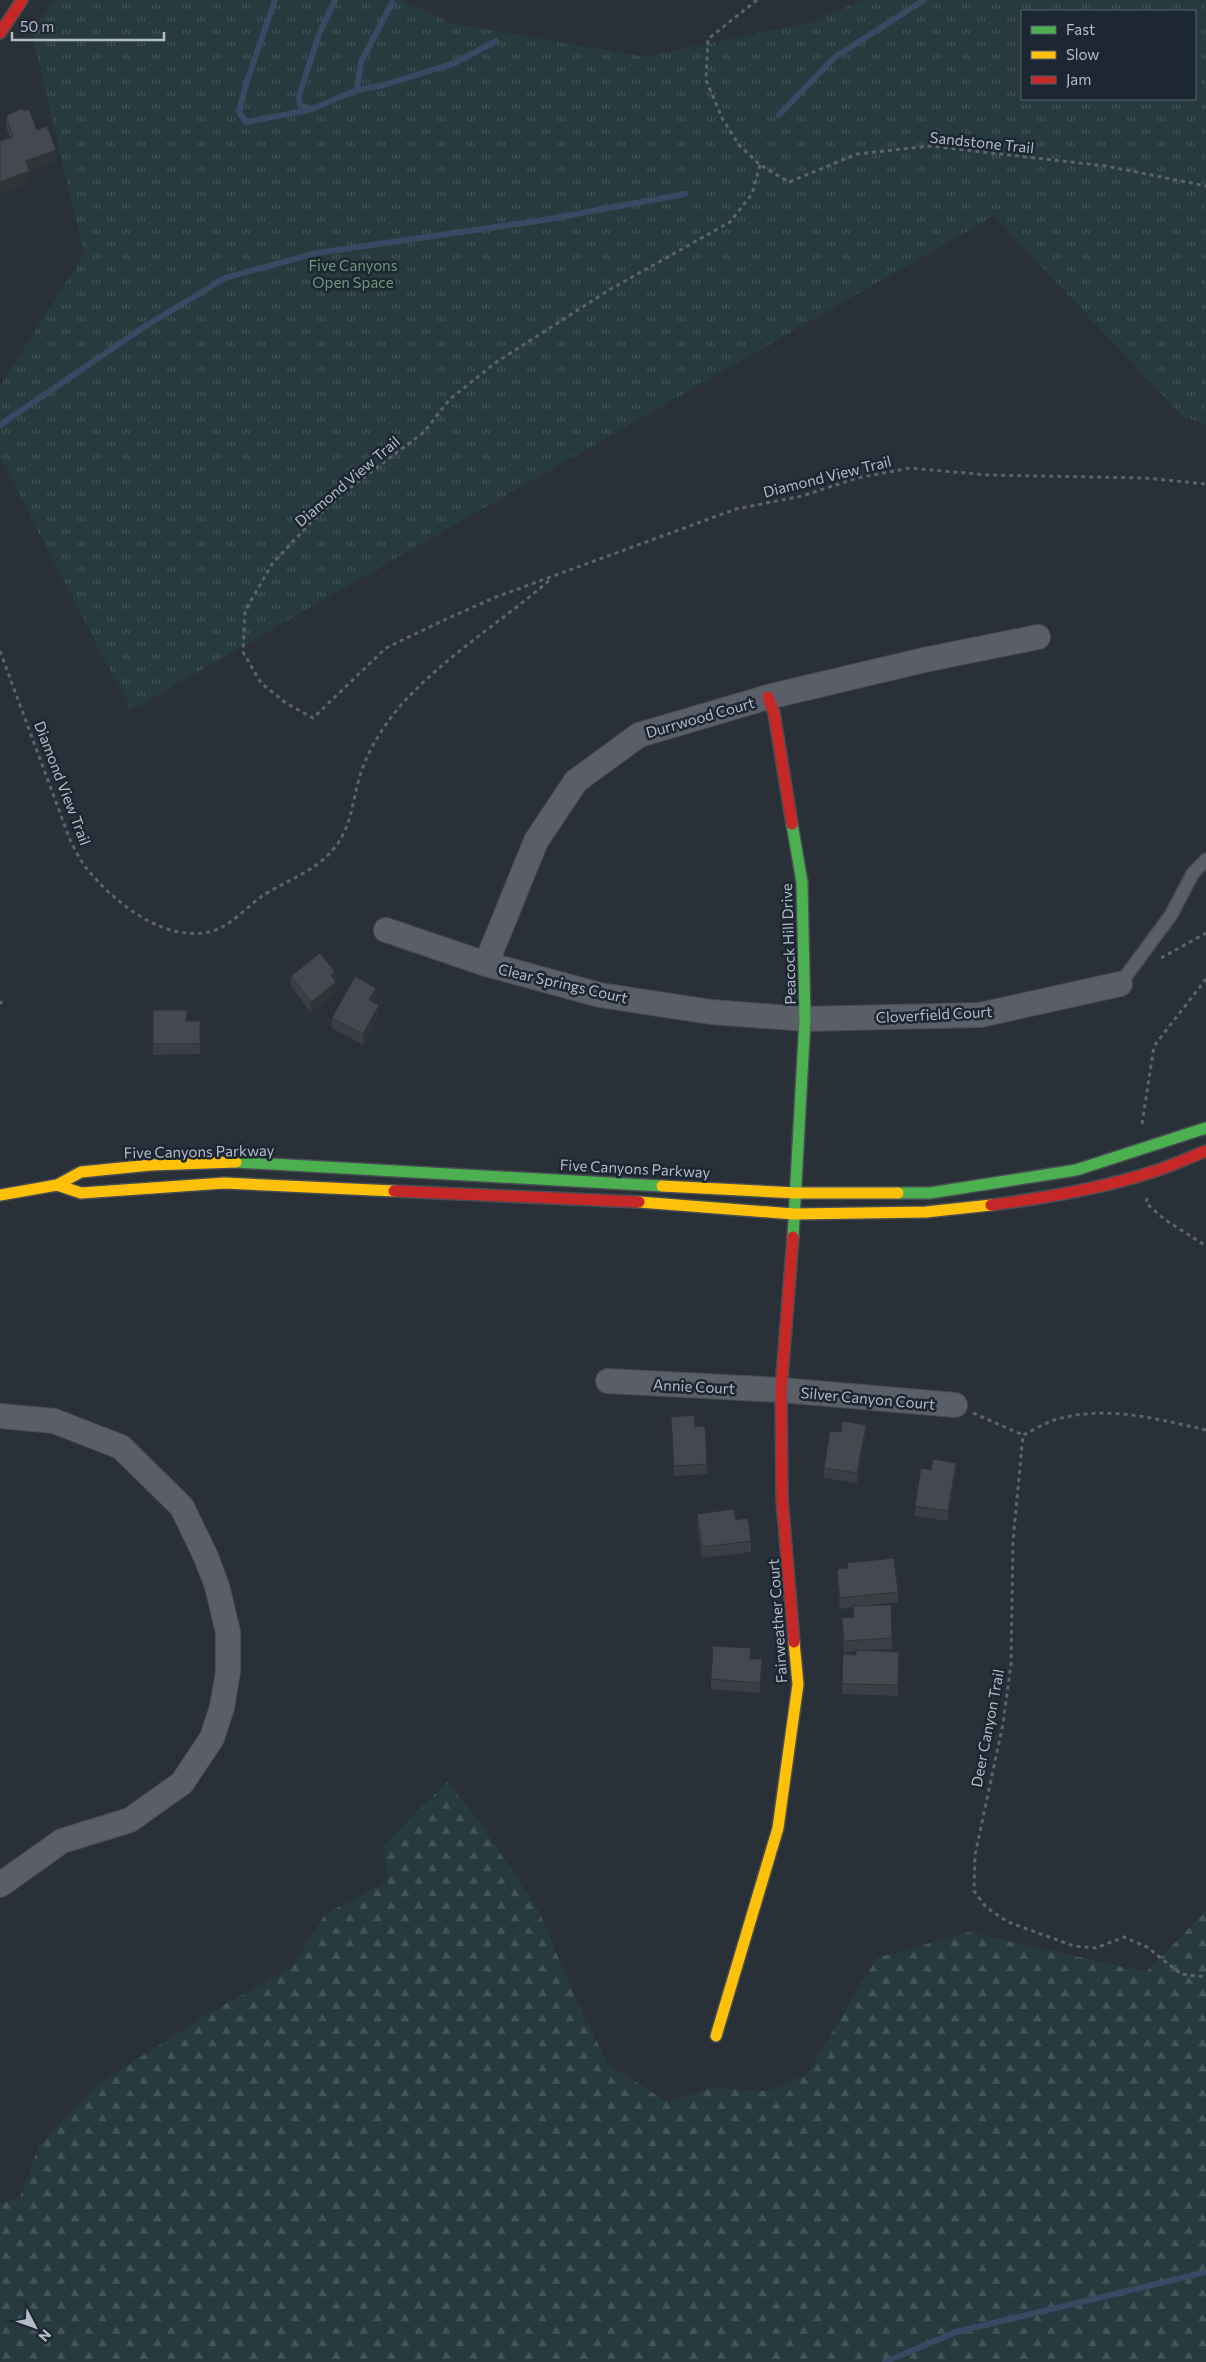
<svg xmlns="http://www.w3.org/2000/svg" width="1206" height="2362" font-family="Commissioner,sans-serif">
<defs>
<pattern id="grass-tufts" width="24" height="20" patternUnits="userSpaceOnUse" patternTransform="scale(1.25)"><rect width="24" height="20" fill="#273a3e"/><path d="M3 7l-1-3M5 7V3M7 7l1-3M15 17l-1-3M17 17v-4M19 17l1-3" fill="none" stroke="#445559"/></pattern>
<pattern id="forest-firs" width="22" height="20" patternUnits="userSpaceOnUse" patternTransform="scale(1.25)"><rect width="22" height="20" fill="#273a3e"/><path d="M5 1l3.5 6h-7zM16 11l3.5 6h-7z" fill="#445559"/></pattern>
</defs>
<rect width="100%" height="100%" fill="#2a3038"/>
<!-- grass -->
<path fill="url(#grass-tufts)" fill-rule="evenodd" d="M53 0H401L451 23 644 57 812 22 862 0H1206V424L1182 416 994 216 131 710 0 458V386L84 254 32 34ZM1195 11V99H1022V11Z"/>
<!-- forest -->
<polygon fill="url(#forest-firs)" points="447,1782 478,1820 539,1911 574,1995 608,2064 667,2102 712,2088 768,2091 807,2074 877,1958 968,1932 1146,1972 1206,1911 1206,2362 0,2362 0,2204 20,2197 39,2146 101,2082 211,2012 291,1968 325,1914 387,1882 384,1845"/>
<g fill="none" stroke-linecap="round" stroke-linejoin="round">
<!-- stream -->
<g stroke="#384963" stroke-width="6">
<polyline points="275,0 246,84 239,112 246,122 309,110"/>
<polyline points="335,0 319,34 299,96 300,106 312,109 357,90 361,62 392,3"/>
<polyline points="357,90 384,85 455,63 496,41"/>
<polyline points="779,115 835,57 924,0"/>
<polyline points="0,425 144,327 225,278 316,253 538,221 685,194"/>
<polyline points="885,2362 956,2332 1206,2272"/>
</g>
<defs>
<polyline id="lane" points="1120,984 1171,915 1193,873 1206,860"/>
<g id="street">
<polyline points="386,930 486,964 600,995 711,1012 805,1019 980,1015 1120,984"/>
<polyline points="486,964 536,841 576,781 639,735 768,697 924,660 1038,637"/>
<polyline points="608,1381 781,1390 955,1405"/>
<polyline points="0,1416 54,1421 121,1447 182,1507 206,1557 217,1586 228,1632 228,1672 222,1707 212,1738 182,1783 130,1820 62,1841 0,1885"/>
</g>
<g id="fast">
<polyline points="792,824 802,882 805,1019 793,1237"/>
<polyline points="236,1162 662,1186"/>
<polyline points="898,1193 930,1193 1076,1170 1206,1128"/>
</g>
<g id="slow">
<polyline points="57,1185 81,1193 224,1183 394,1191"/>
<polyline points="662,1186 796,1193 898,1193"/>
<polyline points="0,1195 57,1185 81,1172 151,1165 236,1162"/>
<polyline points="639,1202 794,1214 926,1212 991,1205"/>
<polyline points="716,2036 778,1828 798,1684 794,1642"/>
</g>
<g id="jam">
<polyline points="0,33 22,0"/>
<polyline points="768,697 774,713 792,824"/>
<polyline points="394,1191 639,1202"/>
<path d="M991 1205C1045 1198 1100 1189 1152 1172 1171 1166 1188 1158 1206 1151"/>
<polyline points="793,1237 781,1390 782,1498 794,1642"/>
</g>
</defs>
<!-- lane casing -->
<use href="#lane" stroke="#484c53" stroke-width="15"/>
<!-- street casing -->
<use href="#street" stroke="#484c53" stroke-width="26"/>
<!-- fast casing -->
<use href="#fast" stroke="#484c53" stroke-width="14"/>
<!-- slow casing -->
<use href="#slow" stroke="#484c53" stroke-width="14"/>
<!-- jam casing -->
<use href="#jam" stroke="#484c53" stroke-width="14"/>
<!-- path -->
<g stroke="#5d636a" stroke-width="3" stroke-dasharray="4 4" stroke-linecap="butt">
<polyline points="757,0 708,39 706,80 722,118 739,145 760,165 789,182 857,154 930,146 1106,166 1206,186"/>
<polyline points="760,165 752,194 730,222 609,290 495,363 450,399 424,432 355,484 313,520 272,564 245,611 243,652 261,683 286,703 313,718 386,648 444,620 496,597 736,509 802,496 857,478 910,468 988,475 1145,478 1206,484"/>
<path d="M0 651 70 840C75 849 80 861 87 869 114 902 163 942 209 932 231 927 247 906 265 894 292 878 323 868 340 840 352 820 353 800 359 779 367 751 383 726 402 704 446 655 503 621 552 578"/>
<polyline points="1161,958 1206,933"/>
<polyline points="0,1001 2,1004"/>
<polyline points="1142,1124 1154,1046 1206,979"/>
<polyline points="1147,1198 1146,1203 1164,1219 1206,1246"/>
<polyline points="973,1413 1023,1435"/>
<path d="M1206 1430C1158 1419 1106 1405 1058 1419 1046 1422 1034 1430 1023 1435L1013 1541 1011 1664 1003 1724 975 1855 974 1891 986 1907 1008 1922 1074 1946 1096 1948 1124 1937 1147 1947 1181 1974 1206 1977"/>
</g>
<!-- lane -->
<use href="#lane" stroke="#5a5e66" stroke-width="12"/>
<!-- street -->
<use href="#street" stroke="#5a5e66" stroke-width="24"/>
<!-- fast -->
<use href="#fast" stroke="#4caf50" stroke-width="11"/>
<!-- slow -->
<use href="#slow" stroke="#ffc107" stroke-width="11"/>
<!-- jam -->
<use href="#jam" stroke="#c62828" stroke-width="11"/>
</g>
<!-- wall -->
<g fill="#3a3f45">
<polygon points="24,111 37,130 56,160 29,171 29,182 0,193 0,141 10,138 6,127 6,116"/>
<polygon points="291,976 335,981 336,993 311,1013 291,986"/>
<polygon points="376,998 374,1002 379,1016 363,1045 332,1028 332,1018"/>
<polygon points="153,1010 187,1021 200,1021 200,1054 153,1055"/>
<polygon points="671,1417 695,1427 707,1464 707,1474 674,1476"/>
<polygon points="866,1435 857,1483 824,1478 824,1468"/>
<polygon points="931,1470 956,1473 948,1521 915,1516 915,1506"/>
<polygon points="697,1514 736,1520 751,1541 751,1552 702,1558 697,1525"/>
<polygon points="847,1563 898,1592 898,1602 865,1606 892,1638 892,1649 864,1650 899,1652 898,1696 842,1694 842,1684 856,1655 856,1651 844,1652 842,1618 853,1617 853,1607 840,1609 837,1580 837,1569 847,1568"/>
<polygon points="762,1670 760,1693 711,1689 711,1679"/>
</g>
<!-- shaded-wall -->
<g fill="#303338">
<polygon points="56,150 56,160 26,172 26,161"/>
<polygon points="29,171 29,182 0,193 0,182"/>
<polygon points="335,972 335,982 331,975"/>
<polygon points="336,982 336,993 311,1013 311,1002"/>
<polygon points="376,988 376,998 369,1010 369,1000"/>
<polygon points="379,1005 379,1016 363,1045 363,1034"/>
<polygon points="866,1425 866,1435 857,1483 857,1473"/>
<polygon points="956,1463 956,1473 948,1521 948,1511"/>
<polygon points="762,1659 762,1670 760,1693 760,1683"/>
</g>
<!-- building -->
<g fill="#444950" stroke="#303338">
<polygon points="23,108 24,111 29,109 37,130 47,126 56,150 26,161 29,171 0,182 0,141 13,137 6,116"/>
<polygon points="320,953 335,972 331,975 336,982 311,1002 291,976"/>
<polygon points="355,976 376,988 369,1000 379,1005 363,1034 332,1018"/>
<polygon points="153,1010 187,1010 186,1021 200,1021 200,1044 153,1044"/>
<polygon points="694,1415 695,1427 705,1426 707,1464 674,1466 671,1417"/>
<polygon points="842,1421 866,1425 857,1473 824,1468 830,1431 841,1432"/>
<polygon points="933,1459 956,1463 948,1511 915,1506 921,1468 931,1470"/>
<polygon points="734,1509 736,1520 748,1518 751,1541 702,1547 697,1514"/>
<polygon points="894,1558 898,1592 840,1598 837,1569 848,1568 847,1563"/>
<polygon points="891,1605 892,1638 844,1641 842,1618 854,1617 853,1606"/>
<polygon points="713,1646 751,1648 750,1659 762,1659 760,1683 711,1679"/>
<polygon points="856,1650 899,1652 898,1685 842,1684 843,1654 856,1655"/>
</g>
<g text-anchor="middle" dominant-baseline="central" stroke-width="5" stroke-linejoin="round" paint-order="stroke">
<!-- street labels -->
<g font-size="15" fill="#b4bcc9" stroke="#1d2633">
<text transform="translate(982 142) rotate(6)">Sandstone Trail</text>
<text transform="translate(827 476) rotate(-14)">Diamond View Trail</text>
<text transform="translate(347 481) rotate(-40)">Diamond View Trail</text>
<text transform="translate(700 717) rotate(-16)">Durrwood Court</text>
<text transform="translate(63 783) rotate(69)">Diamond View Trail</text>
<text transform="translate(788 944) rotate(-92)">Peacock Hill Drive</text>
<text transform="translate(563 983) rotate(13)">Clear Springs Court</text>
<text transform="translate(934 1014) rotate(-3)">Cloverfield Court</text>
<text transform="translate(199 1151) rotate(-1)">Five Canyons Parkway</text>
<text transform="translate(635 1168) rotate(3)">Five Canyons Parkway</text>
<text transform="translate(694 1386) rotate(3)">Annie Court</text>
<text transform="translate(868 1398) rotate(5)">Silver Canyon Court</text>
<text transform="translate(777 1621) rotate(-94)">Fairweather Court</text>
<text transform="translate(987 1728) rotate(-79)">Deer Canyon Trail</text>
</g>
<!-- park labels -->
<g font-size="15" fill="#6b9a76" stroke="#1d2633">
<text x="353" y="265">Five Canyons<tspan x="353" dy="17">Open Space</tspan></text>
</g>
</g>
<!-- legend -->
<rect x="1021" y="10" width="175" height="90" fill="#1d2633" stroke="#59626f"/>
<rect x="1031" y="26" width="25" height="8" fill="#4caf50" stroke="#59626f"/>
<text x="1066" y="35" font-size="15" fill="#b4bcc9">Fast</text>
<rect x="1031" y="51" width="25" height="8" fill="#ffc107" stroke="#59626f"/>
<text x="1066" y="60" font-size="15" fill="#b4bcc9">Slow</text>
<rect x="1031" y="76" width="25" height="8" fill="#c62828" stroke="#59626f"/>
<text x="1066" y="85" font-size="15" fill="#b4bcc9">Jam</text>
<!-- north arrow -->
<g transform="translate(35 2327) rotate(131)" stroke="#1d2633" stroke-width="4" paint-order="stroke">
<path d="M0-4L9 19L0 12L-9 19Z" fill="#b4bcc9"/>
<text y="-8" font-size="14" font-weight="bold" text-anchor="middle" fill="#b4bcc9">N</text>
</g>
<!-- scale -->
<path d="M12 32v8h152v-8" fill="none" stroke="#b4bcc9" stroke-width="2.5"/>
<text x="20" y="32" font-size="15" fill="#b4bcc9" stroke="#1d2633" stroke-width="4" paint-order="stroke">50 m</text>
</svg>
